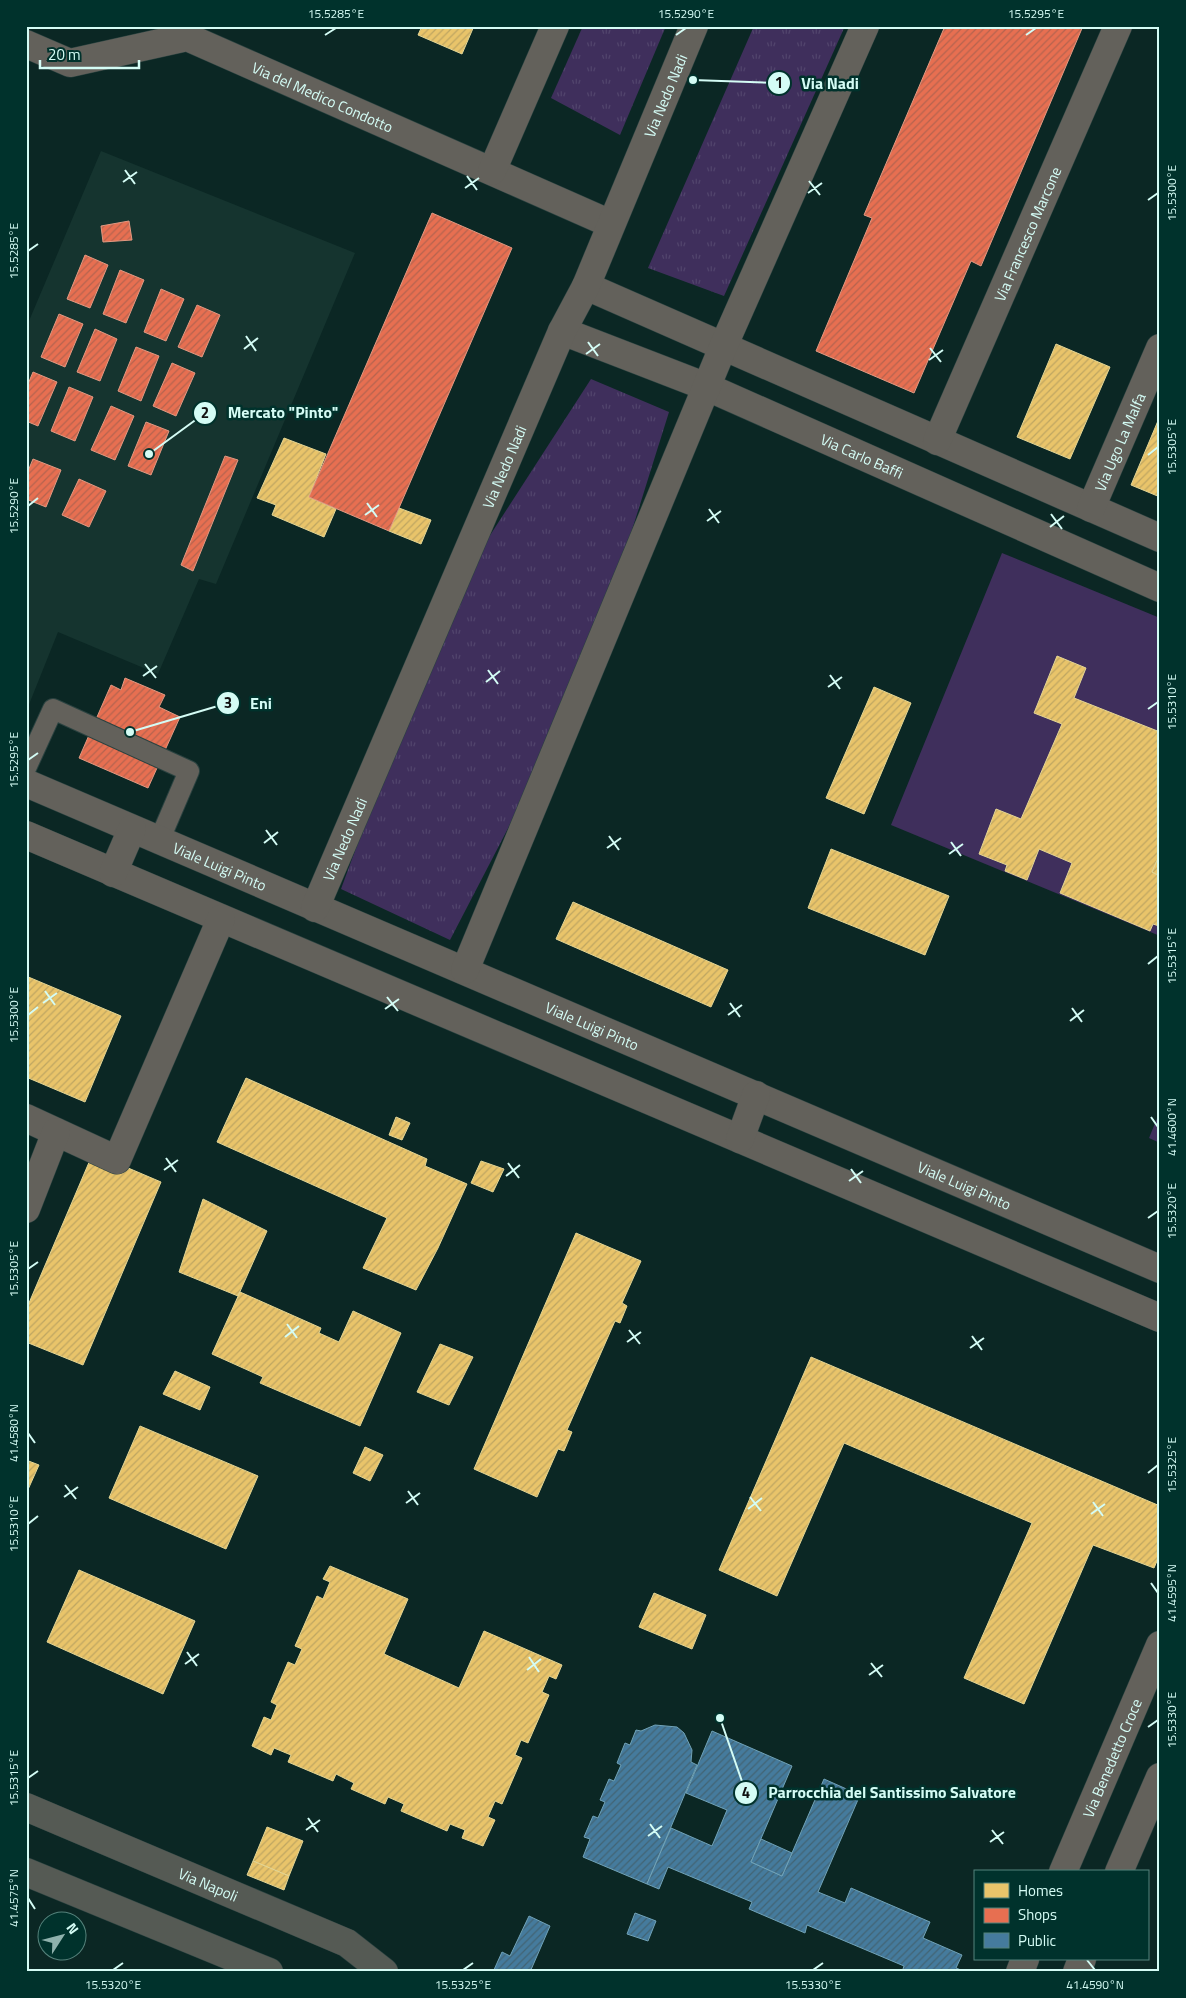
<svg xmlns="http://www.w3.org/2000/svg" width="1186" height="1998" font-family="'Titillium Web',sans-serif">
<defs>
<pattern id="park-tufts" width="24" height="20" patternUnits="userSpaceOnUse" patternTransform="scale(1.25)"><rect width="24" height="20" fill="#3f2f5c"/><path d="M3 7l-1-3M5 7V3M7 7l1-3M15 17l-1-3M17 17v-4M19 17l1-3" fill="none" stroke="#51446c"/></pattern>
<pattern id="homes-hatch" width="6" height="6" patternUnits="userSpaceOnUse" patternTransform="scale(1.25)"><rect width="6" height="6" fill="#e9c46a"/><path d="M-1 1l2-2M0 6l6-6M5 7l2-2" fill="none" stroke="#bfa662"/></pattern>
<pattern id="shops-hatch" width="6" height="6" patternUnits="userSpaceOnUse" patternTransform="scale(1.25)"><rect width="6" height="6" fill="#e76f51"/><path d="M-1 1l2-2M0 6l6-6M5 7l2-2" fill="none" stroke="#b5644f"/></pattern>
<pattern id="public-hatch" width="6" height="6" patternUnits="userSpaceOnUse" patternTransform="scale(1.25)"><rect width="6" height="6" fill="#457b9d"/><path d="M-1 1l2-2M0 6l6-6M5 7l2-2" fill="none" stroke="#426474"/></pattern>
</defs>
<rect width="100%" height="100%" fill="#0b2724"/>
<!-- built -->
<polygon fill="#15342f" points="101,151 355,253 216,584 199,579 158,674 58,632 26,712 26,328"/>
<!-- grass -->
<g fill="#3f2f5c">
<polygon points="1002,553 1160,618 1160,936 891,825"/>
<polygon points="1160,1111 1160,1143 1149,1138"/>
</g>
<!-- park -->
<g fill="url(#park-tufts)">
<polygon points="583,26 666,26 620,135 551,98"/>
<polygon points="754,26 845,26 724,296 648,268"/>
<polygon points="591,379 669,412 585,680 450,940 341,889 445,605"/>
</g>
<!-- homes -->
<g fill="url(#homes-hatch)" stroke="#e3d594">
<polygon points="422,26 474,26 462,54 418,35"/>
<polygon points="1056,344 1110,367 1070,459 1017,437"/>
<polygon points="1160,416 1160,497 1131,485"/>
<polygon points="284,438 326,454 309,497 336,509 324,537 272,515 276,505 257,498"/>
<polygon points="399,508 431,520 421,544 389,531"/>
<polygon points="1057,656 1086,668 1074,698 1160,732 1160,854 1152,872 1160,876 1160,923 1159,926 1153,924 1150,931 1060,893 1072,863 1039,849 1027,880 1005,871 1007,865 979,854 996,809 1021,819 1062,724 1034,713"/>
<polygon points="874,687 911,703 864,814 826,798"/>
<polygon points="831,849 949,896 925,955 808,908"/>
<polygon points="1159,856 1160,857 1160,876 1152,872"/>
<polygon points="573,902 728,970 711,1007 556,939"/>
<polygon points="26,976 121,1016 85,1102 26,1077"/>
<polygon points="246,1078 427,1159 425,1166 467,1184 438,1248 416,1290 363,1268 387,1218 217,1142"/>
<polygon points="396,1117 410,1123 402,1140 389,1135"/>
<polygon points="93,1153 161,1182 83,1365 26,1342 26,1310"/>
<polygon points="481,1161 504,1169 493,1192 471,1183"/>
<polygon points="203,1199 267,1231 238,1296 179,1272"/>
<polygon points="576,1233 641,1261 622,1303 627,1306 620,1323 615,1321 567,1430 572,1432 564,1451 558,1449 537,1497 474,1469"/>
<polygon points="240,1292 321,1328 319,1333 339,1342 353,1311 401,1333 360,1426 260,1383 263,1377 212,1354"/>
<polygon points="440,1344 473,1357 449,1405 417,1392"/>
<polygon points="811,1357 1160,1506 1160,1554 1154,1568 1093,1545 1024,1704 964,1678 1032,1523 844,1443 777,1596 719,1570"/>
<polygon points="175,1371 210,1387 200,1410 163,1394"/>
<polygon points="140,1426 258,1476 226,1549 109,1498"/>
<polygon points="365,1447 383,1455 370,1481 353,1473"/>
<polygon points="26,1460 39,1465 26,1494"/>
<polygon points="330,1566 408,1599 384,1654 459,1688 484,1631 562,1665 556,1679 549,1676 542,1692 549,1695 528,1743 521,1740 515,1755 522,1758 502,1804 495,1801 488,1817 495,1820 483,1846 462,1838 465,1830 450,1824 447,1831 401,1811 404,1804 388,1797 385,1804 351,1789 354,1783 336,1774 333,1781 288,1762 291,1755 274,1748 271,1755 252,1746 264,1717 271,1720 277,1705 271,1702 288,1662 295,1665 302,1649 295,1646 317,1596 323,1599 330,1582 323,1579"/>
<polygon points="79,1570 195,1621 163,1694 47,1642"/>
<polygon points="654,1593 706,1615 692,1649 639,1627"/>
<polygon points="267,1827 303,1841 289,1876 253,1861"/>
<polygon points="253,1861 289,1876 284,1890 247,1875"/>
</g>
<!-- shops -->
<g fill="url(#shops-hatch)" stroke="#e19982">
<polygon points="945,26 1083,26 981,266 971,261 914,393 816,351 872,218 864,215"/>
<polygon points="432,213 512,248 389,531 309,497"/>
<polygon points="129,221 132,240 103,242 101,226"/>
<polygon points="85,255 108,265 90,308 67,299"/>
<polygon points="120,270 144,280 126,323 103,314"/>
<polygon points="161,289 184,299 166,341 144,332"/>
<polygon points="197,305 220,315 202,357 178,347"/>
<polygon points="59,314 83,324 65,367 41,357"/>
<polygon points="95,329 117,339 100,381 77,372"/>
<polygon points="136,347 159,356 141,401 118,391"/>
<polygon points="172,363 195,373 176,416 153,406"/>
<polygon points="33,372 57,382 38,426 26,421 26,389"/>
<polygon points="69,387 93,397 75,441 51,431"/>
<polygon points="111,406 134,416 115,460 91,450"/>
<polygon points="146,422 169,431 151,475 128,466"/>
<polygon points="225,456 238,460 193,571 181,565"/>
<polygon points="33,459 61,470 46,507 26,499 26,476"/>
<polygon points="79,479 106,491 89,527 62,515"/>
<polygon points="125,678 165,695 159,707 180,717 148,788 79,758 111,685 121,690"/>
</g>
<!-- public -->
<g fill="url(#public-hatch)" stroke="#70a2b7">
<polygon points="655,1725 677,1727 684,1733 692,1750 691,1762 697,1765 647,1884 583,1857 590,1839 584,1837 593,1816 598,1818 605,1802 600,1800 609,1779 614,1781 621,1765 617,1763 625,1743 630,1745 636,1730 641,1731"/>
<polygon points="712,1731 792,1766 751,1862 782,1876 824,1779 860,1795 818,1892 845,1903 851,1888 930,1922 923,1938 962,1955 956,1968 966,1972 902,1972 904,1966 807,1925 805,1933 749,1909 752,1902 668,1867 659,1889 647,1884 671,1828 712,1846 727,1810 686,1793"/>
<polygon points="761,1839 792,1853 782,1876 751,1862"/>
<polygon points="635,1913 656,1921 648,1941 627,1934"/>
<polygon points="529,1916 550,1926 530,1972 493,1972 502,1952 510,1956"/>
</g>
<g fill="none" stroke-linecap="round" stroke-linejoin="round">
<defs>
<polyline id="lane" points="26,768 53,709 189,771 159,841"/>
<g id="street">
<path id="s1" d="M26 44 70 63 187 37 611 224"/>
<polyline points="492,171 555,26"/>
<polyline points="586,286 1160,538"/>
<path id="s2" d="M562 331 707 387 1160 588"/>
<path id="s3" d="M937 441 1118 26"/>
<path id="s4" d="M1091 508 1160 348"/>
<path id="s5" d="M26 783 1160 1269"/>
<polyline points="26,835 1160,1318"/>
<polyline points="113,873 132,829"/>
<path id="s6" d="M315 908 562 331 586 286 694 26"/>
<polyline points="465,970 723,347 865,26"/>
<polyline points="26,1118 117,1160 221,919"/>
<polyline points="740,1139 756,1095"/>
<polyline points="26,1209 56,1132"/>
<path id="s7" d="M1063 1872 1160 1645"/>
<polyline points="1119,1872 1160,1777"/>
<polyline points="1020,1972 1025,1959"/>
<polyline points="1077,1972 1082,1959"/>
</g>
<g id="secondary">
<path id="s8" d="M26 1807 347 1943 384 1972"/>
<polyline points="26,1872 269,1972"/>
</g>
</defs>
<!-- lane casing -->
<use href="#lane" stroke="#2a4240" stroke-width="22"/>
<!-- street casing -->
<use href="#street" stroke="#2a4240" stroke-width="29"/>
<!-- secondary casing -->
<use href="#secondary" stroke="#2a4240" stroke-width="29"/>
<!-- lane -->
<use href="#lane" stroke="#63615b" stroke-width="20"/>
<!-- street -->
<use href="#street" stroke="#63615b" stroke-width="28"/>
<!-- secondary -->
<use href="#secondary" stroke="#555a54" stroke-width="28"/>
</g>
<!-- ticks -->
<path fill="none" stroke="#d4fcf5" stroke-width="2" d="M325 35 336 28M676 35 686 28M1026 35 1036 28M125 170 135 184M467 176 477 190M809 181 820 195M123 182 137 172M465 188 479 178M808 193 822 183M1148 200 1158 193M28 251 38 244M246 336 256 351M588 342 598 356M930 348 941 362M244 349 258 338M586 354 600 344M929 360 943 350M1148 455 1158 447M367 503 377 517M28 506 38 498M709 509 719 523M1051 514 1062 529M365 515 379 505M707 521 721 511M1050 527 1064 516M145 664 156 678M488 670 498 684M830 675 840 689M143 676 157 666M486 682 500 671M828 687 842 677M1148 709 1158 702M28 760 38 753M266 830 277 845M609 836 619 850M951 842 961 856M264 843 278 832M607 848 621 838M949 854 963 844M1148 964 1158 956M45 991 55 1005M387 997 398 1011M43 1003 57 993M730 1003 740 1017M1072 1008 1082 1022M385 1009 399 999M28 1015 38 1007M728 1015 742 1005M1070 1021 1084 1010M1151 1117 1158 1127M166 1158 176 1172M508 1163 519 1178M851 1169 861 1183M164 1170 178 1160M506 1176 520 1165M849 1181 863 1171M1148 1218 1158 1211M28 1269 38 1262M287 1324 297 1338M629 1330 640 1344M972 1336 982 1350M285 1337 299 1326M627 1342 641 1332M970 1348 984 1338M28 1433 35 1443M1148 1473 1158 1465M65 1485 76 1499M408 1491 418 1505M64 1497 78 1487M750 1497 761 1511M1093 1502 1103 1516M406 1503 420 1493M748 1509 762 1498M1091 1514 1105 1504M28 1524 38 1516M1151 1583 1158 1593M187 1652 197 1666M529 1657 539 1672M871 1663 882 1677M185 1664 199 1654M527 1670 541 1659M869 1675 883 1665M1148 1727 1158 1720M28 1778 38 1771M308 1818 318 1832M650 1824 660 1838M306 1830 320 1820M992 1830 1003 1844M648 1836 662 1826M990 1842 1004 1832M28 1898 35 1909M1087 1960 1095 1970M113 1970 123 1963M463 1970 473 1963M813 1970 823 1963"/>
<g text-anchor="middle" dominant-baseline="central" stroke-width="5" stroke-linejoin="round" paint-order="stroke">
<!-- street labels -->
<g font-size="15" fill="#d4fcf5" stroke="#00322c">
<text stroke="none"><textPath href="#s6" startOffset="885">Via Nedo Nadi</textPath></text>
<text stroke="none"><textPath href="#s1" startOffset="316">Via del Medico Condotto</textPath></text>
<text stroke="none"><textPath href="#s3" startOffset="226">Via Francesco Marcone</textPath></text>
<text stroke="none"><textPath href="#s4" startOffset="72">Via Ugo La Malfa</textPath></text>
<text stroke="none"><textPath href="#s2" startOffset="325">Via Carlo Baffi</textPath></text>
<text stroke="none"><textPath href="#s6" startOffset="480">Via Nedo Nadi</textPath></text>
<text stroke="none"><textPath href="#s6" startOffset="75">Via Nedo Nadi</textPath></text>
<text stroke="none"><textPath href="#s5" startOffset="211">Viale Luigi Pinto</textPath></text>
<text stroke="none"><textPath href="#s5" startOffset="616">Viale Luigi Pinto</textPath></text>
<text stroke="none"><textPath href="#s5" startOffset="1021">Viale Luigi Pinto</textPath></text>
<text stroke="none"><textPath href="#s7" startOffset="124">Via Benedetto Croce</textPath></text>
<text stroke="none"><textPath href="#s8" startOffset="198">Via Napoli</textPath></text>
</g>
</g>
<!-- callouts -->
<path fill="none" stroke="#d4fcf5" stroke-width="2" d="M693 80L779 83M149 454L205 413M130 732L228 703M720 1718L746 1793"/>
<g fill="#d4fcf5" stroke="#00322c" stroke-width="2">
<circle cx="693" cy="80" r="5"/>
<circle cx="149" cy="454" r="5"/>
<circle cx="130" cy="732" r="5"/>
<circle cx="720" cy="1718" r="5"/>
<circle cx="779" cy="83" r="12"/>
<circle cx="205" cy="413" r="12"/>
<circle cx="228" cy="703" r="12"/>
<circle cx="746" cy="1793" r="12"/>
</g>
<g font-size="15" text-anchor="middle" font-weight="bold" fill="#111">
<text x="779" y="88">1</text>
<text x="205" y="418">2</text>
<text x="228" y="708">3</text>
<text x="746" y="1798">4</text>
</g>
<g font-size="16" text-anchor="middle" font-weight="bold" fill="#d4fcf5" stroke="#00322c" stroke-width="5" stroke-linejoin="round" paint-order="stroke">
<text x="830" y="89">Via Nadi</text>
<text x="283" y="418">Mercato "Pinto"</text>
<text x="261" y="709">Eni</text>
<text x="892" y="1798">Parrocchia del Santissimo Salvatore</text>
</g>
<!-- border -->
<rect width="1186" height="1998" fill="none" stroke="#00322c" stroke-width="55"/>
<!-- legend -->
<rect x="974" y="1870" width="175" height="90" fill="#00322c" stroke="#55837c"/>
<rect x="984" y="1883" width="25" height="15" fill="#e9c46a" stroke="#55837c"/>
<text x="1018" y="1896" font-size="15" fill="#d4fcf5">Homes</text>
<rect x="984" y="1908" width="25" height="15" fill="#e76f51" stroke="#55837c"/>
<text x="1018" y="1920" font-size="15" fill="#d4fcf5">Shops</text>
<rect x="984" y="1933" width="25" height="15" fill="#457b9d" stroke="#55837c"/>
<text x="1018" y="1946" font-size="15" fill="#d4fcf5">Public</text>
<!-- north arrow -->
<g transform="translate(62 1936) rotate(54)"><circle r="24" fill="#00322c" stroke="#55837c"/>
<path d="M0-4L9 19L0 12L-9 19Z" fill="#8eb1ac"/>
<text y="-8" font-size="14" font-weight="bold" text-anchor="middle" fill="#d4fcf5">N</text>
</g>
<!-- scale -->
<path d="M40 60v8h99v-8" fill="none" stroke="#d4fcf5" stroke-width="2.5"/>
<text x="48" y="60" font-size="15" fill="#d4fcf5" stroke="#00322c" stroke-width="4" paint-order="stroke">20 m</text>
<rect x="28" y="28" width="1130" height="1942" fill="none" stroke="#d4fcf5" stroke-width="2"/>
<g font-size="12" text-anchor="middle" fill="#d4fcf5">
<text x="336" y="18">15.5285°E</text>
<text x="686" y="18">15.5290°E</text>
<text x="1036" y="18">15.5295°E</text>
<text transform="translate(1172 193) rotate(-90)" y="4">15.5300°E</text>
<text transform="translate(14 251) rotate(-90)" y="4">15.5285°E</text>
<text transform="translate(1172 447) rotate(-90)" y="4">15.5305°E</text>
<text transform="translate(14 506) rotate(-90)" y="4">15.5290°E</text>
<text transform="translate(1172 702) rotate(-90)" y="4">15.5310°E</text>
<text transform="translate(14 760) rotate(-90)" y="4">15.5295°E</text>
<text transform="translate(1172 956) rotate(-90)" y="4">15.5315°E</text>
<text transform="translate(14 1015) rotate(-90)" y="4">15.5300°E</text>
<text transform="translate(1172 1127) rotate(-90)" y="4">41.4600°N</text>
<text transform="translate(1172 1211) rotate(-90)" y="4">15.5320°E</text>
<text transform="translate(14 1269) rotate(-90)" y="4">15.5305°E</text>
<text transform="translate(14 1433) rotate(-90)" y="4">41.4580°N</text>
<text transform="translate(1172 1465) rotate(-90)" y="4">15.5325°E</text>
<text transform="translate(14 1524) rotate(-90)" y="4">15.5310°E</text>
<text transform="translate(1172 1593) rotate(-90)" y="4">41.4595°N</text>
<text transform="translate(1172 1720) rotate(-90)" y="4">15.5330°E</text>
<text transform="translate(14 1778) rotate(-90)" y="4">15.5315°E</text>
<text transform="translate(14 1898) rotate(-90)" y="4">41.4575°N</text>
<text x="113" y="1989">15.5320°E</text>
<text x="463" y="1989">15.5325°E</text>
<text x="813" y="1989">15.5330°E</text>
<text x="1095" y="1989">41.4590°N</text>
</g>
</svg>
